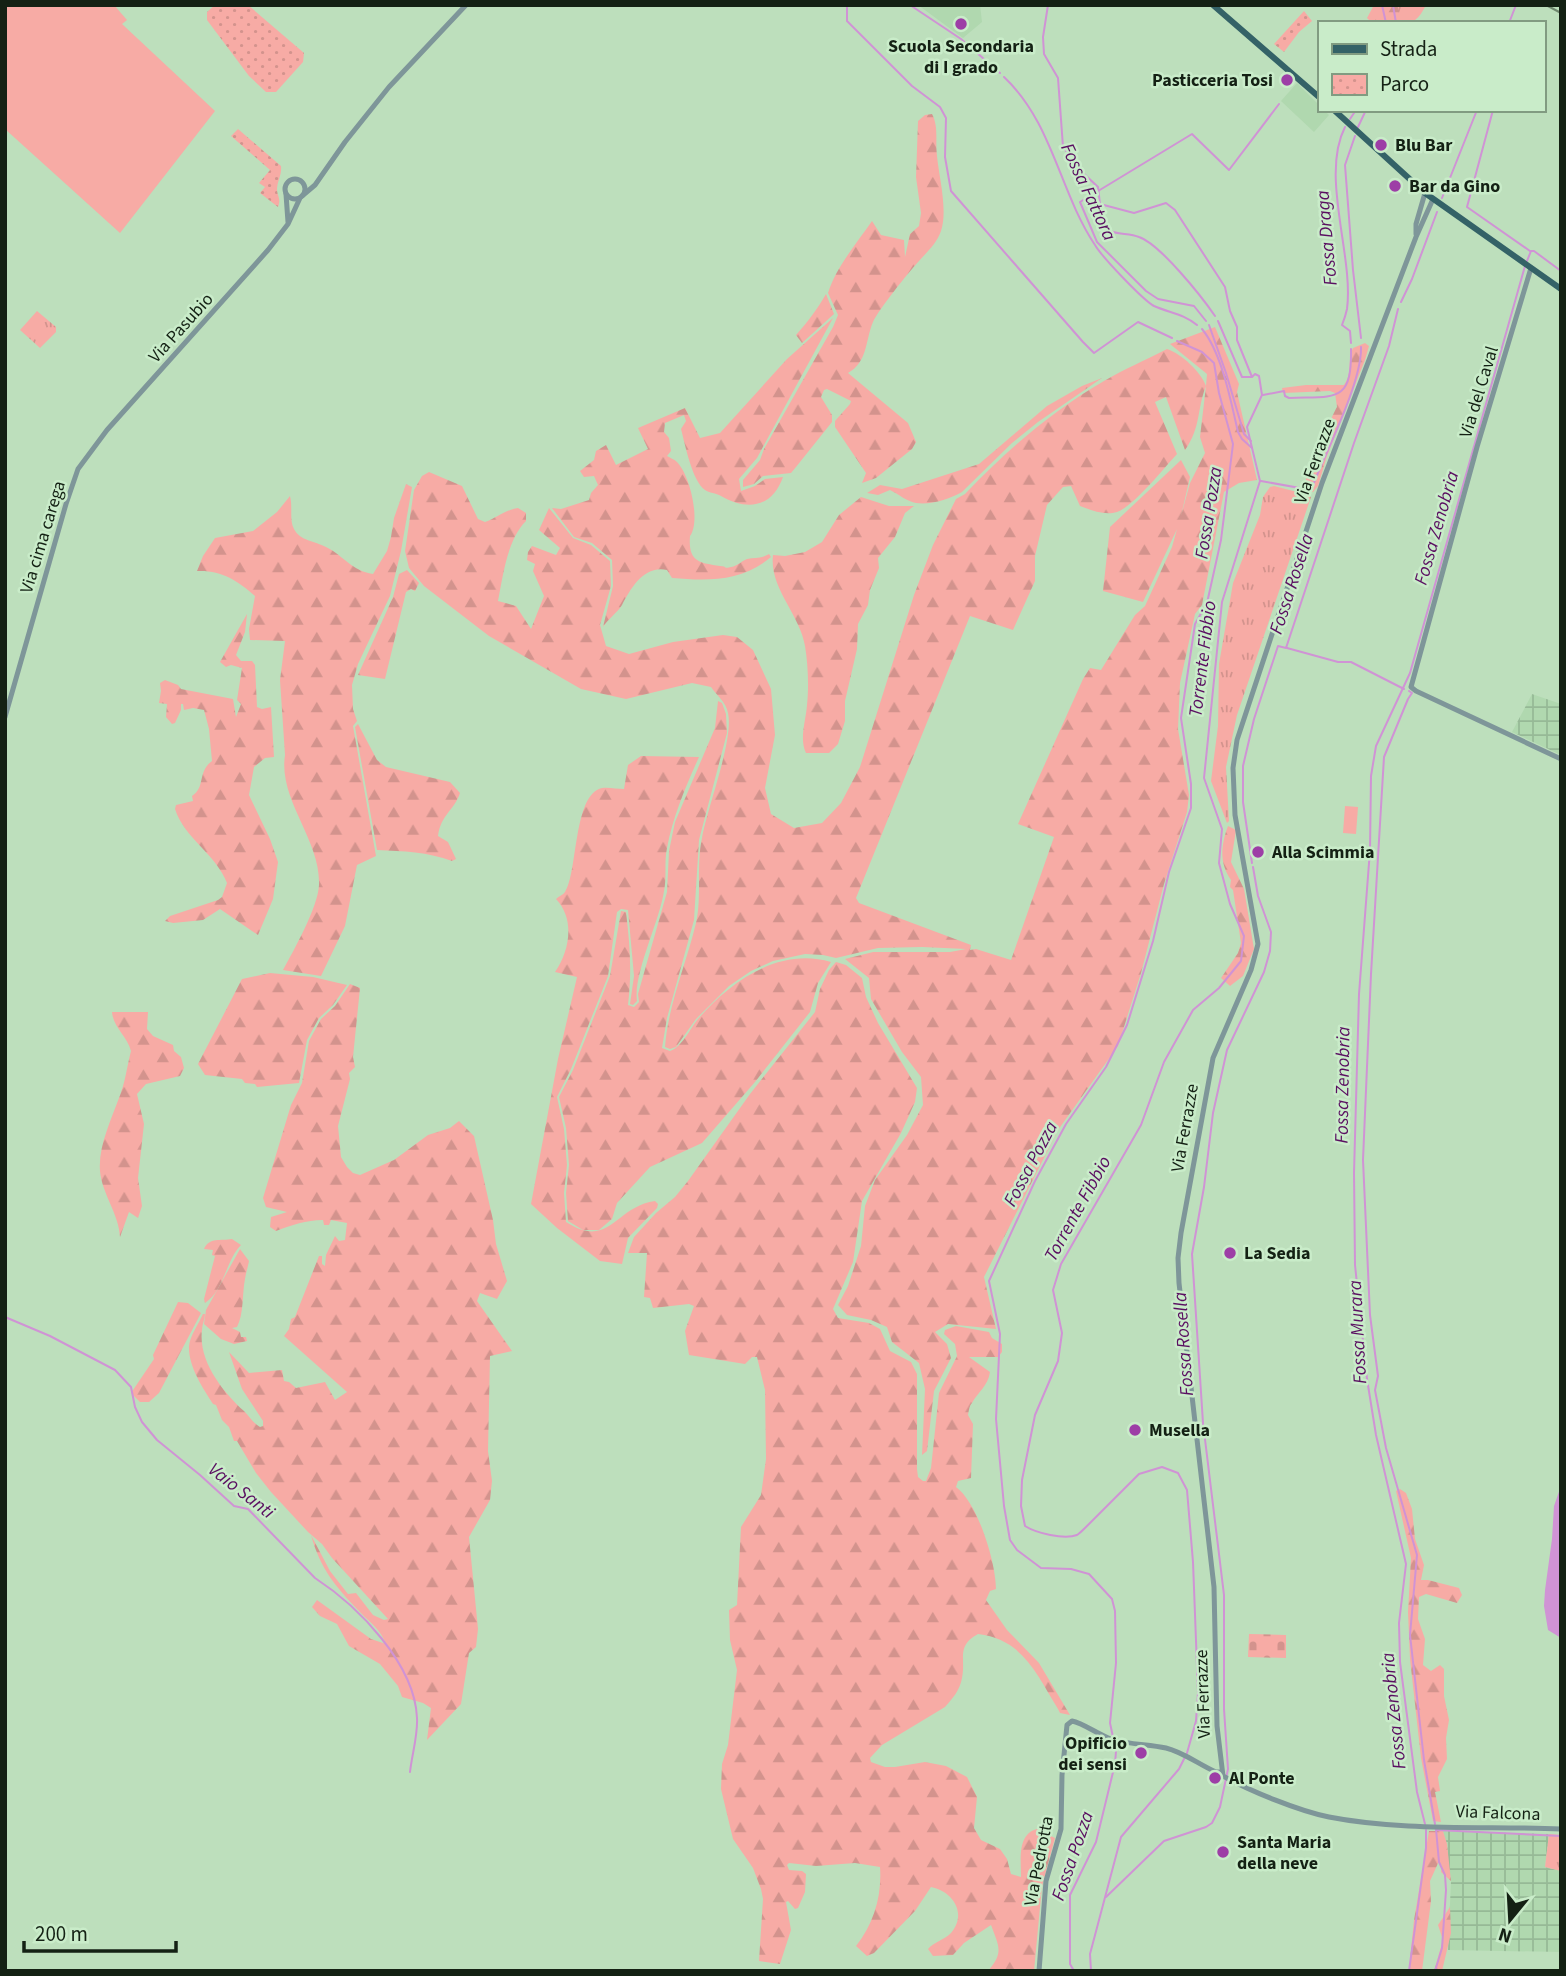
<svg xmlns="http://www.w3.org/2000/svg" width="1566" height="1976" font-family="'Source Sans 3',sans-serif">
<defs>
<pattern id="industrial-grid" width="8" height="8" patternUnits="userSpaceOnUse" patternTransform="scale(1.75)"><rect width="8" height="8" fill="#b0d8af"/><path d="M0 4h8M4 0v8" fill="none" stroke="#96b996"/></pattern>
<pattern id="grass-tufts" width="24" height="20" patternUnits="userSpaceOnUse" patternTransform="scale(1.75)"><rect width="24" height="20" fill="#f7aba5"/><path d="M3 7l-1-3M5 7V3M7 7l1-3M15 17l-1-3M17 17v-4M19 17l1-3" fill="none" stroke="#d3938d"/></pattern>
<pattern id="forest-firs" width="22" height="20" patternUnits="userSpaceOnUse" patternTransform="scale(1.75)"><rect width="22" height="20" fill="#f7aba5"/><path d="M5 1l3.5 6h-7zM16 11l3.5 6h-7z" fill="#d3938d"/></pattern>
<pattern id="cemetery-stones" width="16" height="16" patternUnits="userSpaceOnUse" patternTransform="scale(1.75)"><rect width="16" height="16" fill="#f7aba5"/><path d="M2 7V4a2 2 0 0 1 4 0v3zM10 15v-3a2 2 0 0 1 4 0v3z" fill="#d3938d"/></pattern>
<pattern id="park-dots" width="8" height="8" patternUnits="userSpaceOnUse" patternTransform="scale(1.75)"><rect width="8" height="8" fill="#f7aba5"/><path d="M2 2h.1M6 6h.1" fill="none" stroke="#d3938d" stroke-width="1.8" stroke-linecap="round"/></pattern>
</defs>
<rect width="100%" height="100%" fill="#bddfbc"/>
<!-- built -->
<g fill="#b0d8af">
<polygon points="918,5 980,5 982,22 963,38"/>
<polygon points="1297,83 1319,105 1319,110 1324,110 1329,115 1314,132 1281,101"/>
</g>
<!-- industrial -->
<g fill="url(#industrial-grid)">
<polygon points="1532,694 1561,704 1561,755 1512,732"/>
<polygon points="1443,1831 1549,1834 1545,1867 1561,1871 1561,1952 1448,1950 1451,1881"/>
</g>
<!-- grass -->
<g fill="url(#grass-tufts)">
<path d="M1398 5H1426C1418 20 1415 23 1398 23Z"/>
<polygon points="37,311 56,327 56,332 40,348 20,330"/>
<polygon points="1274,486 1305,494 1311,497 1237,715 1226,767 1229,821 1227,823 1211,781 1218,726 1219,664 1233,583 1260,515 1263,497 1270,487"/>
<polygon points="1549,1834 1561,1835 1561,1871 1545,1867"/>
</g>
<!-- forest -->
<g fill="url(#forest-firs)" fill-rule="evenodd">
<polygon points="1374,5 1398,5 1398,23 1372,23 1367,18"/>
<path d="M932 114C939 127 935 141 937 156 939 177 948 210 941 231 937 243 927 252 919 261 908 273 879 309 873 322 865 341 868 362 848 373L908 423 916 442 912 449 876 478 862 483 866 473 835 427V421L850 404 851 401 827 389 824 390 821 397 832 415V422L796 467 791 473 763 476 754 484 743 487V480L760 460 764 449 833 327 838 315 828 293C836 267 857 243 872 221L881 235 904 240 905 257 910 234 919 226 921 213 916 177 918 121 925 115Z"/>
<path d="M826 294 834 314 802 343 796 335C807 323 818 308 826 294Z"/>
<path d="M833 318 757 458 739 479 741 491 755 486 765 479 783 477C772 508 747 511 721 496 716 493 709 493 705 490 692 481 685 444 681 429L686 421 684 415 665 423 664 432 669 438 671 451 667 456C670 458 674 459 677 462 690 475 701 521 690 536 688 562 699 563 720 566 731 567 720 569 731 567 738 566 741 561 747 559 755 557 761 559 769 554L771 557C742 582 708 581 672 578L667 570C644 565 631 588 622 605 617 613 608 619 603 627L613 586 612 560 592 543 574 537 552 508 561 509 589 500 591 493 598 485 594 476 584 477 580 471 594 460 596 451 606 445 616 465 648 449 638 428 685 408 700 438 720 433 787 359Z"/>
<path d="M1215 327 1239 384 1237 392 1257 480 1239 483 1224 492 1202 605 1195 614 1180 683 1178 729 1189 795 1187 812 1164 884 1141 973 1118 1046 1058 1130 984 1277 996 1329 948 1324 935 1332 947 1344 951 1358 934 1391 927 1451 922 1455 925 1389 919 1363 892 1342 887 1327 871 1320 847 1315 838 1305 848 1286 861 1246 865 1206 875 1180 907 1135 923 1105 921 1077 902 1052 871 999 869 978 845 959 873 952H950L966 949 922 947 878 948 836 958 823 955 805 954 773 961 751 971 729 986 696 1019 676 1047 670 1049 665 1047C668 1005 686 965 696 923 702 896 696 866 702 838 707 808 734 740 728 713 726 702 717 696 711 687L692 683 626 699 581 689 489 636 424 586 409 568 405 551 414 490 422 476 429 472 462 486 478 519 485 522C497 518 505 510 518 508L526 513V521C507 540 503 576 498 601L516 606 531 629 544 596 533 571 535 564 527 560 528 552 532 546 556 555 560 548 539 530 549 508 573 538 591 545 610 561 611 586 600 625 606 646 629 654 673 642 723 635 737 637 753 650 771 689 775 735 765 788 771 814 794 828 822 823 841 803 860 767 914 595 933 545 956 499 965 494C1006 451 1052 411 1104 381 1124 369 1146 360 1167 349 1182 354 1201 372 1206 386L1207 374 1170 344ZM1206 386 1200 437 1205 453 1190 483 1181 516 1190 477 1181 460 1110 527 1103 591 1143 602 1177 529 1172 547 1145 606 1135 615 1101 670 1090 668 1083 679 1018 824 1054 837 1011 960 976 949 970 950 971 945 859 903 856 898 970 616 1013 630 1035 581V556L1047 505 1063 487 1071 486 1080 506C1091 510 1105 516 1117 512 1134 506 1164 468 1177 454L1155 402 1166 397 1185 450C1201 428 1197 408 1206 386Z"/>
<path d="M1365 343 1369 346 1365 360 1327 456 1318 486 1313 492 1303 491C1302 485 1331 417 1337 407L1335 393 1330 391 1283 393 1282 388 1306 385H1344C1353 373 1347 360 1353 348Z"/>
<path d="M1102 378 1038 422 1012 443 962 492C950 499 931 505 916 503 908 502 898 494 890 490L878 495 867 493 880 485 902 489 979 464 1047 406 1082 386Z"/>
<path d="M406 484 412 487 401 551 390 596 358 664 352 685 353 709 357 721 353 726 376 856 357 865 345 926 321 976 283 970C294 950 318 907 319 885 321 840 278 800 285 755L280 680 285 641 250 640 249 629 255 596C237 580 221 570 197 571L203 556 215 538 253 531 277 512 290 496C293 507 289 520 294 529 300 541 315 541 326 547 344 556 352 571 373 574L387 551 391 537 394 518Z"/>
<path d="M861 497 889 506H914L905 513 895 537 878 558 879 568 870 590 868 605 858 624 857 649 845 701V721L838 744 829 753H806C799 739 806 720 807 705 809 687 808 664 805 646 800 614 769 588 773 555L785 556 805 552 822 542 839 515Z"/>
<polygon points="407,570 419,583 415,591 411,589 406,592 385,679 358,675 393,597 399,574"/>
<path d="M247 614 245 632 236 655 241 661H252L255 665 257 707 262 709 271 707 274 757 265 758 254 767 249 795 270 839 278 862 273 899 258 935 220 909 203 920 173 923 165 921 170 916 218 900 222 897 227 883C216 854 184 838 175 809L176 805 193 801 192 796C206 787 197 772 212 761L209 729 204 710 193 708 184 710 183 704H181V710L175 723 172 724 166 717 167 704 159 703 161 691 160 683 165 680 178 685 181 689 233 699 236 717 241 704 237 700 242 668 231 665 226 667 220 662Z"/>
<path d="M718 701 722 703 726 714 727 733 699 840 694 920 667 1018 662 1048 670 1051C683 1046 689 1030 698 1019 731 981 779 947 831 962L818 983 810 1012 755 1082 702 1143 650 1167 617 1203 612 1219 599 1230H583L568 1221 566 1193 569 1165 566 1128 559 1097 573 1070 610 976 621 911 626 912C630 945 632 972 628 1005L634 1007 639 1002 638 994 667 892 669 851 675 822 715 728Z"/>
<path d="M358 724 377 760 386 767 450 782 460 793C454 811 441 814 438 836L448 842 456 859 452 861C428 852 403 851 377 850L355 727Z"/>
<path d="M641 756 699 757C686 786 673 816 667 848 664 862 667 877 664 891 660 920 633 974 637 1001L633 1005 630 1004 634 976 628 910 621 909 617 912 608 976 571 1069 557 1097 564 1129 567 1165 564 1193 566 1222C610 1250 614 1207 655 1201L658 1204 657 1208 628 1238 622 1264 600 1261 557 1228 531 1204 558 1059 577 977 555 972C570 950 575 919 556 899 559 896 563 895 565 892 578 873 573 794 602 788 609 787 617 789 624 789L628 765Z"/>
<path d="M1228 826 1236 830 1231 862 1244 889 1254 949 1243 976 1230 986 1221 978 1238 953 1241 943 1233 890 1230 887 1231 880C1219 863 1221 845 1228 826Z"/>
<path d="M836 962 846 965 862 978 866 997 878 1023 917 1088 915 1102 901 1133 862 1201 853 1262 833 1309 838 1318 869 1323 880 1329 890 1351 911 1362 917 1374V1469L918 1477 923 1481H926L931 1468 939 1393 957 1356 955 1344 944 1334 945 1330 956 1326 989 1332 992 1338 1002 1344V1352L998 1357H969L990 1372C988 1386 978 1392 972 1403 969 1406 969 1411 968 1415L973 1424 971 1478 958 1481 956 1487C978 1503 996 1563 996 1589L990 1591 986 1600 1007 1630 1039 1663 1070 1715 1060 1713 1058 1709C1037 1675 1023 1639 978 1634 956 1646 966 1658 962 1678 960 1690 953 1698 945 1707L882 1745 870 1758 871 1762 885 1767H895L925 1762 946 1766 967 1777 977 1797 974 1828 981 1840 1000 1849 1007 1859 1011 1874 1021 1877C1021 1860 1017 1834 1037 1829L1055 1838 1042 1886 1034 1971H988C1004 1952 999 1947 991 1925L964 1943 953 1955 933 1956 928 1949C934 1942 944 1940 951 1933 968 1913 952 1891 931 1887L915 1911 874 1953 867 1956 856 1946C874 1923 882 1896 880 1867L855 1863 816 1866 789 1863 787 1865 789 1870 802 1871 806 1874 805 1892 798 1908 795 1909 788 1901 786 1902 791 1930 780 1964 759 1961 763 1899 761 1889 753 1868 733 1839 721 1789 722 1764 728 1745 737 1670 730 1640 729 1610 737 1605 741 1527 761 1495 766 1459 765 1390 757 1357H752L745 1364 689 1355 685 1331 694 1306 689 1304 653 1308 650 1298 644 1297 647 1253H628L634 1237 656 1213 675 1197 688 1181 750 1094 815 1012 820 989 829 970Z"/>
<polygon points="270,973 313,977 347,985 333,1005 319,1018 307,1040 299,1083 257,1087 255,1084 245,1083 242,1079 205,1075 198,1064 242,979"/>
<path d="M350 984 360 988 353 1057 355 1067 349 1073 350 1079 338 1126 341 1157 347 1167 353 1173 360 1175 394 1160 428 1135 450 1128 459 1121 474 1136 493 1220 496 1244 507 1281 497 1299 480 1293 477 1301 512 1351 490 1356 488 1451 492 1481 490 1500 469 1537 478 1629 476 1647 469 1653 461 1704 427 1740 431 1708 423 1703 402 1697 398 1686 380 1664 349 1646 337 1624 320 1616 312 1607 317 1600 371 1639 386 1644C379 1627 371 1624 358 1610 335 1586 320 1568 311 1535L330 1571 348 1594 356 1593 373 1615 384 1620 388 1619 332 1558 322 1544 308 1532 271 1492 256 1473 237 1441H234L229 1427 222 1420 216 1405 213 1404C203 1388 188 1366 189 1346 190 1336 199 1323 203 1314H205C205 1319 202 1324 202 1330 198 1361 223 1392 244 1411 250 1417 253 1423 260 1427L263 1426V1421L242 1389 229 1352 249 1373 282 1370 284 1381 289 1382 296 1388 325 1382 335 1400 347 1392 284 1336 289 1329 291 1319 295 1317 319 1256H322V1264L325 1266 326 1255 335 1236 339 1241 345 1240 347 1223 331 1220 329 1225H324L323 1220C306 1220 292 1225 276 1231L270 1227 271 1217 287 1212 266 1207 263 1198 291 1105 302 1083 309 1041 321 1019 335 1006Z"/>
<path d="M112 1012H148L147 1029 153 1036 173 1045 174 1051 181 1057 184 1068 180 1076 146 1084 137 1094 144 1124 138 1178 142 1206 138 1218 129 1212 120 1237C119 1214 102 1194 100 1171 98 1147 111 1120 119 1098 125 1084 127 1066 131 1051 127 1036 113 1027 112 1012Z"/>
<path d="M232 1239 241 1245C226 1260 224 1291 205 1303L204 1299 215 1256 212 1255 213 1250 204 1249C209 1237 221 1241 232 1239Z"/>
<path d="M240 1249 249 1261C248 1267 246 1272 245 1279 242 1294 244 1314 237 1327L232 1328 240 1332 241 1337H246L247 1341 234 1344 221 1339 204 1324 206 1310Z"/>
<polygon points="178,1302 188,1303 201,1313 159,1393 149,1402 140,1402 131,1393 154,1359 153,1355"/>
<polygon points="1400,1489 1406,1493 1412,1509 1415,1539 1424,1565 1421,1580 1428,1580 1459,1588 1462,1595 1457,1603 1426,1594 1419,1597 1418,1619 1425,1639 1423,1665 1431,1671 1440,1665 1444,1669 1444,1696 1449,1720 1446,1738 1447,1759 1438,1777 1440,1791 1435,1792 1441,1822 1433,1821 1421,1758 1410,1659 1408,1612 1411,1558 1396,1491"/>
<polygon points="1429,1831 1443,1831 1447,1844 1451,1881 1441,1872 1442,1866 1439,1861 1430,1881 1431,1901 1422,1971 1409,1971 1414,1920"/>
<polygon points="1450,1907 1451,1933 1442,1971 1434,1971 1443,1940 1438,1925"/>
</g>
<!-- cemetery -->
<polygon fill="url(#cemetery-stones)" points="1249,1634 1286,1635 1286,1658 1248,1657"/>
<!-- park -->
<g fill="url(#park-dots)">
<polygon points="215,5 248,5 304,53 303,62 276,92 266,92 249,76 207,20 207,12"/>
<polygon points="1304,11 1312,21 1299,32 1284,52 1274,44"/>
<path d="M238 129 281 166C282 175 277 181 277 190 278 198 281 199 278 207L260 193 265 187 259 183 270 170 231 136Z"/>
</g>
<!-- garden -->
<g fill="#f7aba5">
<polygon points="5,5 114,5 127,20 122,24 215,111 120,233 5,129"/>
<polygon points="1345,806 1358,807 1356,834 1343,833"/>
</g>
<!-- water -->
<polygon fill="#d093d5" points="1561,1478 1561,1638 1548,1630 1544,1606 1545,1590 1552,1539 1554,1506 1561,1486"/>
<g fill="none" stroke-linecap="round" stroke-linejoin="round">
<!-- stream -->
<g stroke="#d093d5" stroke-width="2">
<polyline points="847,5 847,21 912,86 940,107 946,118 945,157 951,191 1083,342 1094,353 1138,322 1172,338"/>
<polyline points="910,5 961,39 1000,73"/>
<path d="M1048 5 1043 37 1044 54 1058 78 1063 147 1081 171 1098 187 1100 204 1134 213 1166 203 1175 210 1225 287 1230 311 1237 327V340L1252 377 1255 374 1259 376 1262 395 1247 427 1260 481 1222 602 1204 778 1222 829 1219 863 1230 904 1244 936 1241 961 1219 988 1193 1010 1164 1062 1141 1125 1061 1264 1053 1290 1062 1333 1058 1361 1035 1415 1022 1480 1021 1506 1025 1526C1036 1533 1064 1540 1077 1535 1080 1533 1083 1530 1086 1527L1139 1474 1162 1467 1178 1473 1187 1490 1193 1562 1198 1693 1196 1721 1187 1753 1179 1769 1121 1837 1090 1954 1091 1971"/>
<polyline points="1382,5 1386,23"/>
<polyline points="1393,5 1396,23"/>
<polyline points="1509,23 1516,5"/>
<path d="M1004 77C1053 123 1059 191 1095 245 1102 257 1143 300 1154 306 1170 313 1184 314 1197 325"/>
<polyline points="1493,110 1467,207 1530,251"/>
<polyline points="1350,119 1356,110"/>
<path d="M1345 127C1320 176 1354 256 1347 309 1346 314 1344 320 1342 325L1350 331 1351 343"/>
<polyline points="1358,127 1366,110"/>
<polyline points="1355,136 1345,165 1353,270 1361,338"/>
<polyline points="1442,198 1477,110"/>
<path d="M1099 206 1100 215 1107 230C1118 235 1129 233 1139 237 1160 244 1202 297 1215 316"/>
<polyline points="1527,261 1531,251 1534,251 1561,271"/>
<polyline points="1401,302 1412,279 1437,212"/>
<polyline points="1206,321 1194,306 1158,299 1146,291 1097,242 1080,202 1192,134 1229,170 1279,104"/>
<polyline points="1218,321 1242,377 1251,377"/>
<polyline points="1209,325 1226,373 1244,434 1251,441"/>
<path d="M1202 329C1222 353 1231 402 1238 432L1242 439 1252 448"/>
<path d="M1263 395 1284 391 1285 396 1289 398C1335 396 1352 404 1351 349"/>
<path d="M1261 481 1311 490C1325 453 1362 383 1361 347"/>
<polyline points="1287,648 1338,662 1351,662 1404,689"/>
<polyline points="1409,691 1412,693 1408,699 1384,757 1371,974 1363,1160 1370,1315 1378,1376 1375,1390 1386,1448 1417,1555 1410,1635 1424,1760 1435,1824"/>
<polyline points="1252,863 1243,802 1243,766 1254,719 1278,646 1286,648 1354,443 1389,346 1398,309"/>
<path d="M5 1317 50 1336 115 1370 131 1387 135 1407 142 1422 157 1440 200 1475 234 1506 248 1509 315 1578C358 1606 415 1664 417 1718 418 1735 412 1754 410 1772"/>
<polyline points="1425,1824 1417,1792 1400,1662 1399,1623 1406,1564 1376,1435 1367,1379 1355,1265 1354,1173 1359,994 1370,850 1371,776 1376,746 1410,673 1525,266"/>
<polyline points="1436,1830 1561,1836"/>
<polyline points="1106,1897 1164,1841 1206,1827 1212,1823 1220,1807 1228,1769 1224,1709 1224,1595 1203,1423 1192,1254 1204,1187 1213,1113 1227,1050 1264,972 1270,951 1271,932 1258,896 1253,867"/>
<polyline points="1074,1971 1070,1964 1070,1895 1096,1842 1115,1764 1116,1751 1110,1723 1116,1663 1115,1611 1112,1599 1089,1574 1071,1569 1041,1568 1017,1550 1010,1540 1004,1506 996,1419 1000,1334 989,1281 1035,1181 1066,1124 1106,1067 1127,1025 1153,941 1169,872 1191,808 1191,784 1181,718 1195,624 1207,603 1221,540 1233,444 1219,393 1214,363 1202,352 1177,341"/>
<polyline points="1409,1971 1426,1848 1426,1830"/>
<polyline points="1435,1971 1442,1948 1446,1890 1445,1875 1439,1862 1436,1829"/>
</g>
<!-- minor -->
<g stroke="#7e9699" stroke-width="5">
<circle cx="295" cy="189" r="10"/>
<polyline points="286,194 288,222"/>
<polyline points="302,196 315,185 345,142 389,87 466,5"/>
<path d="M1433 199 1416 237 1322 483 1237 740 1233 768 1235 815 1258 944 1251 970 1213 1058 1181 1233 1178 1258 1179 1283 1214 1587 1217 1726 1223 1776C1250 1791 1299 1811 1329 1817 1400 1831 1487 1826 1561 1829"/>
<polyline points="1416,234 1416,224 1425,193"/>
<polyline points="1531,268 1477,447 1411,687 1416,691 1561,759"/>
<polyline points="5,717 66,504 78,469 107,430 268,250 288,224 300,198"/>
<path d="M1039 1971 1046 1881 1061 1829 1062 1775 1067 1725 1072 1721C1083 1723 1099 1735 1111 1739 1130 1745 1148 1744 1166 1748 1183 1752 1200 1765 1216 1772H1221"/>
</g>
<!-- major -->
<g stroke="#346267" stroke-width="6">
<polyline points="1213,5 1319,97"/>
<polyline points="1334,110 1425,193 1561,289"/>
</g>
<!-- rail -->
<polyline stroke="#70886f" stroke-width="2" points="1546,5 1561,13"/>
</g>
<!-- markers -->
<g fill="#9d3ea6" stroke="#c9ecc9" stroke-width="2.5">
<circle cx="961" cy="24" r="7"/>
<circle cx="1287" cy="80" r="7"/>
<circle cx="1381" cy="145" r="7"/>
<circle cx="1395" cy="186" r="7"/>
<circle cx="1258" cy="852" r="7"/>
<circle cx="1230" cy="1253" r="7"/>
<circle cx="1135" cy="1430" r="7"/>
<circle cx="1141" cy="1753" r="7"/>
<circle cx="1215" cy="1778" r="7"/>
<circle cx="1223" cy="1852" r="7"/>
</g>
<g text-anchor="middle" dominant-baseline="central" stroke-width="5" stroke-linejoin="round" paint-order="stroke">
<!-- poi labels -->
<g font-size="18" font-weight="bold" fill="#142114" stroke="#c9ecc9" text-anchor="start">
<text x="961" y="46" text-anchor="middle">Scuola Secondaria<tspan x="961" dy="21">di I grado</tspan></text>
<text x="1273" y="80" text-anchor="end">Pasticceria Tosi</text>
<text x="1395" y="145">Blu Bar</text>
<text x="1409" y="186">Bar da Gino</text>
<text x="1272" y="852">Alla Scimmia</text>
<text x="1244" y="1253">La Sedia</text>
<text x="1149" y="1430">Musella</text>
<text x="1127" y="1743" text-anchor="end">Opificio<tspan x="1127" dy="21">dei sensi</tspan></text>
<text x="1229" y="1778">Al Ponte</text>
<text x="1237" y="1842">Santa Maria<tspan x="1237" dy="21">della neve</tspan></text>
</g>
<!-- street labels -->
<g font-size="18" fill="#142114" stroke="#c9ecc9">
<text transform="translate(181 328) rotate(-48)">Via Pasubio</text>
<text transform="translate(1479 392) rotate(-73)">Via del Caval</text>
<text transform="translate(1315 461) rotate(-70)">Via Ferrazze</text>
<text transform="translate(43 537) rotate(-73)">Via cima carega</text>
<text transform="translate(1185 1128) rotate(-80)">Via Ferrazze</text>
<text transform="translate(1203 1694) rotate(-92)">Via Ferrazze</text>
<text transform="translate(1498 1813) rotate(2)">Via Falcona</text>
<text transform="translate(1039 1861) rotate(-79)">Via Pedrotta</text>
</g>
<!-- water labels -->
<g font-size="19" font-style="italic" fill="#5a0f61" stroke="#c9ecc9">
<text transform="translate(1088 192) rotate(65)">Fossa Fattora</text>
<text transform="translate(1327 238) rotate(-95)">Fossa Draga</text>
<text transform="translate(1209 513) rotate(-81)">Fossa Pozza</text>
<text transform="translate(1437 528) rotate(-74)">Fossa Zenobria</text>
<text transform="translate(1292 584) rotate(-72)">Fossa Rosella</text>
<text transform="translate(1203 659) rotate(-83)">Torrente Fibbio</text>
<text transform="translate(1343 1085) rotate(-89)">Fossa Zenobria</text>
<text transform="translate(1031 1164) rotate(-62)">Fossa Pozza</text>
<text transform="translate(1078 1209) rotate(-61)">Torrente Fibbio</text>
<text transform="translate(1358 1332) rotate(-93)">Fossa Murara</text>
<text transform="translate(1184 1344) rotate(-94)">Fossa Rosella</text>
<text transform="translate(241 1491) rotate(38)">Vaio Santi</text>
<text transform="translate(1394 1711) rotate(-96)">Fossa Zenobria</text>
<text transform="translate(1073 1856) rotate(-71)">Fossa Pozza</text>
</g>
</g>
<!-- border -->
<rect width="1566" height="1976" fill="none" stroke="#142114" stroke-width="14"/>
<!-- legend -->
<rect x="1318" y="21" width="228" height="91" fill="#c9ecc9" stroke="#819b81" stroke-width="2"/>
<rect x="1332" y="44" width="35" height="10" fill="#346267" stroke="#819b81" stroke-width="2"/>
<text x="1380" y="56" font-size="21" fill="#142114">Strada</text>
<rect x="1332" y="74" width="35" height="21" fill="url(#park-dots)" stroke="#819b81" stroke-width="2"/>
<text x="1380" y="91" font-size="21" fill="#142114">Parco</text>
<!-- north arrow -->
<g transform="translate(1510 1920) rotate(198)" stroke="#c9ecc9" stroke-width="5" paint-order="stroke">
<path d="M0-5L12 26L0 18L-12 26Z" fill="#142114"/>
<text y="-10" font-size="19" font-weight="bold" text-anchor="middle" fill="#142114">N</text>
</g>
<!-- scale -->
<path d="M24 1941v10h152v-10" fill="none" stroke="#142114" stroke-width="3.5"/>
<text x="35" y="1941" font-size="21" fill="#142114" stroke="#c9ecc9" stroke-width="5" paint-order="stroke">200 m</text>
</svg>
